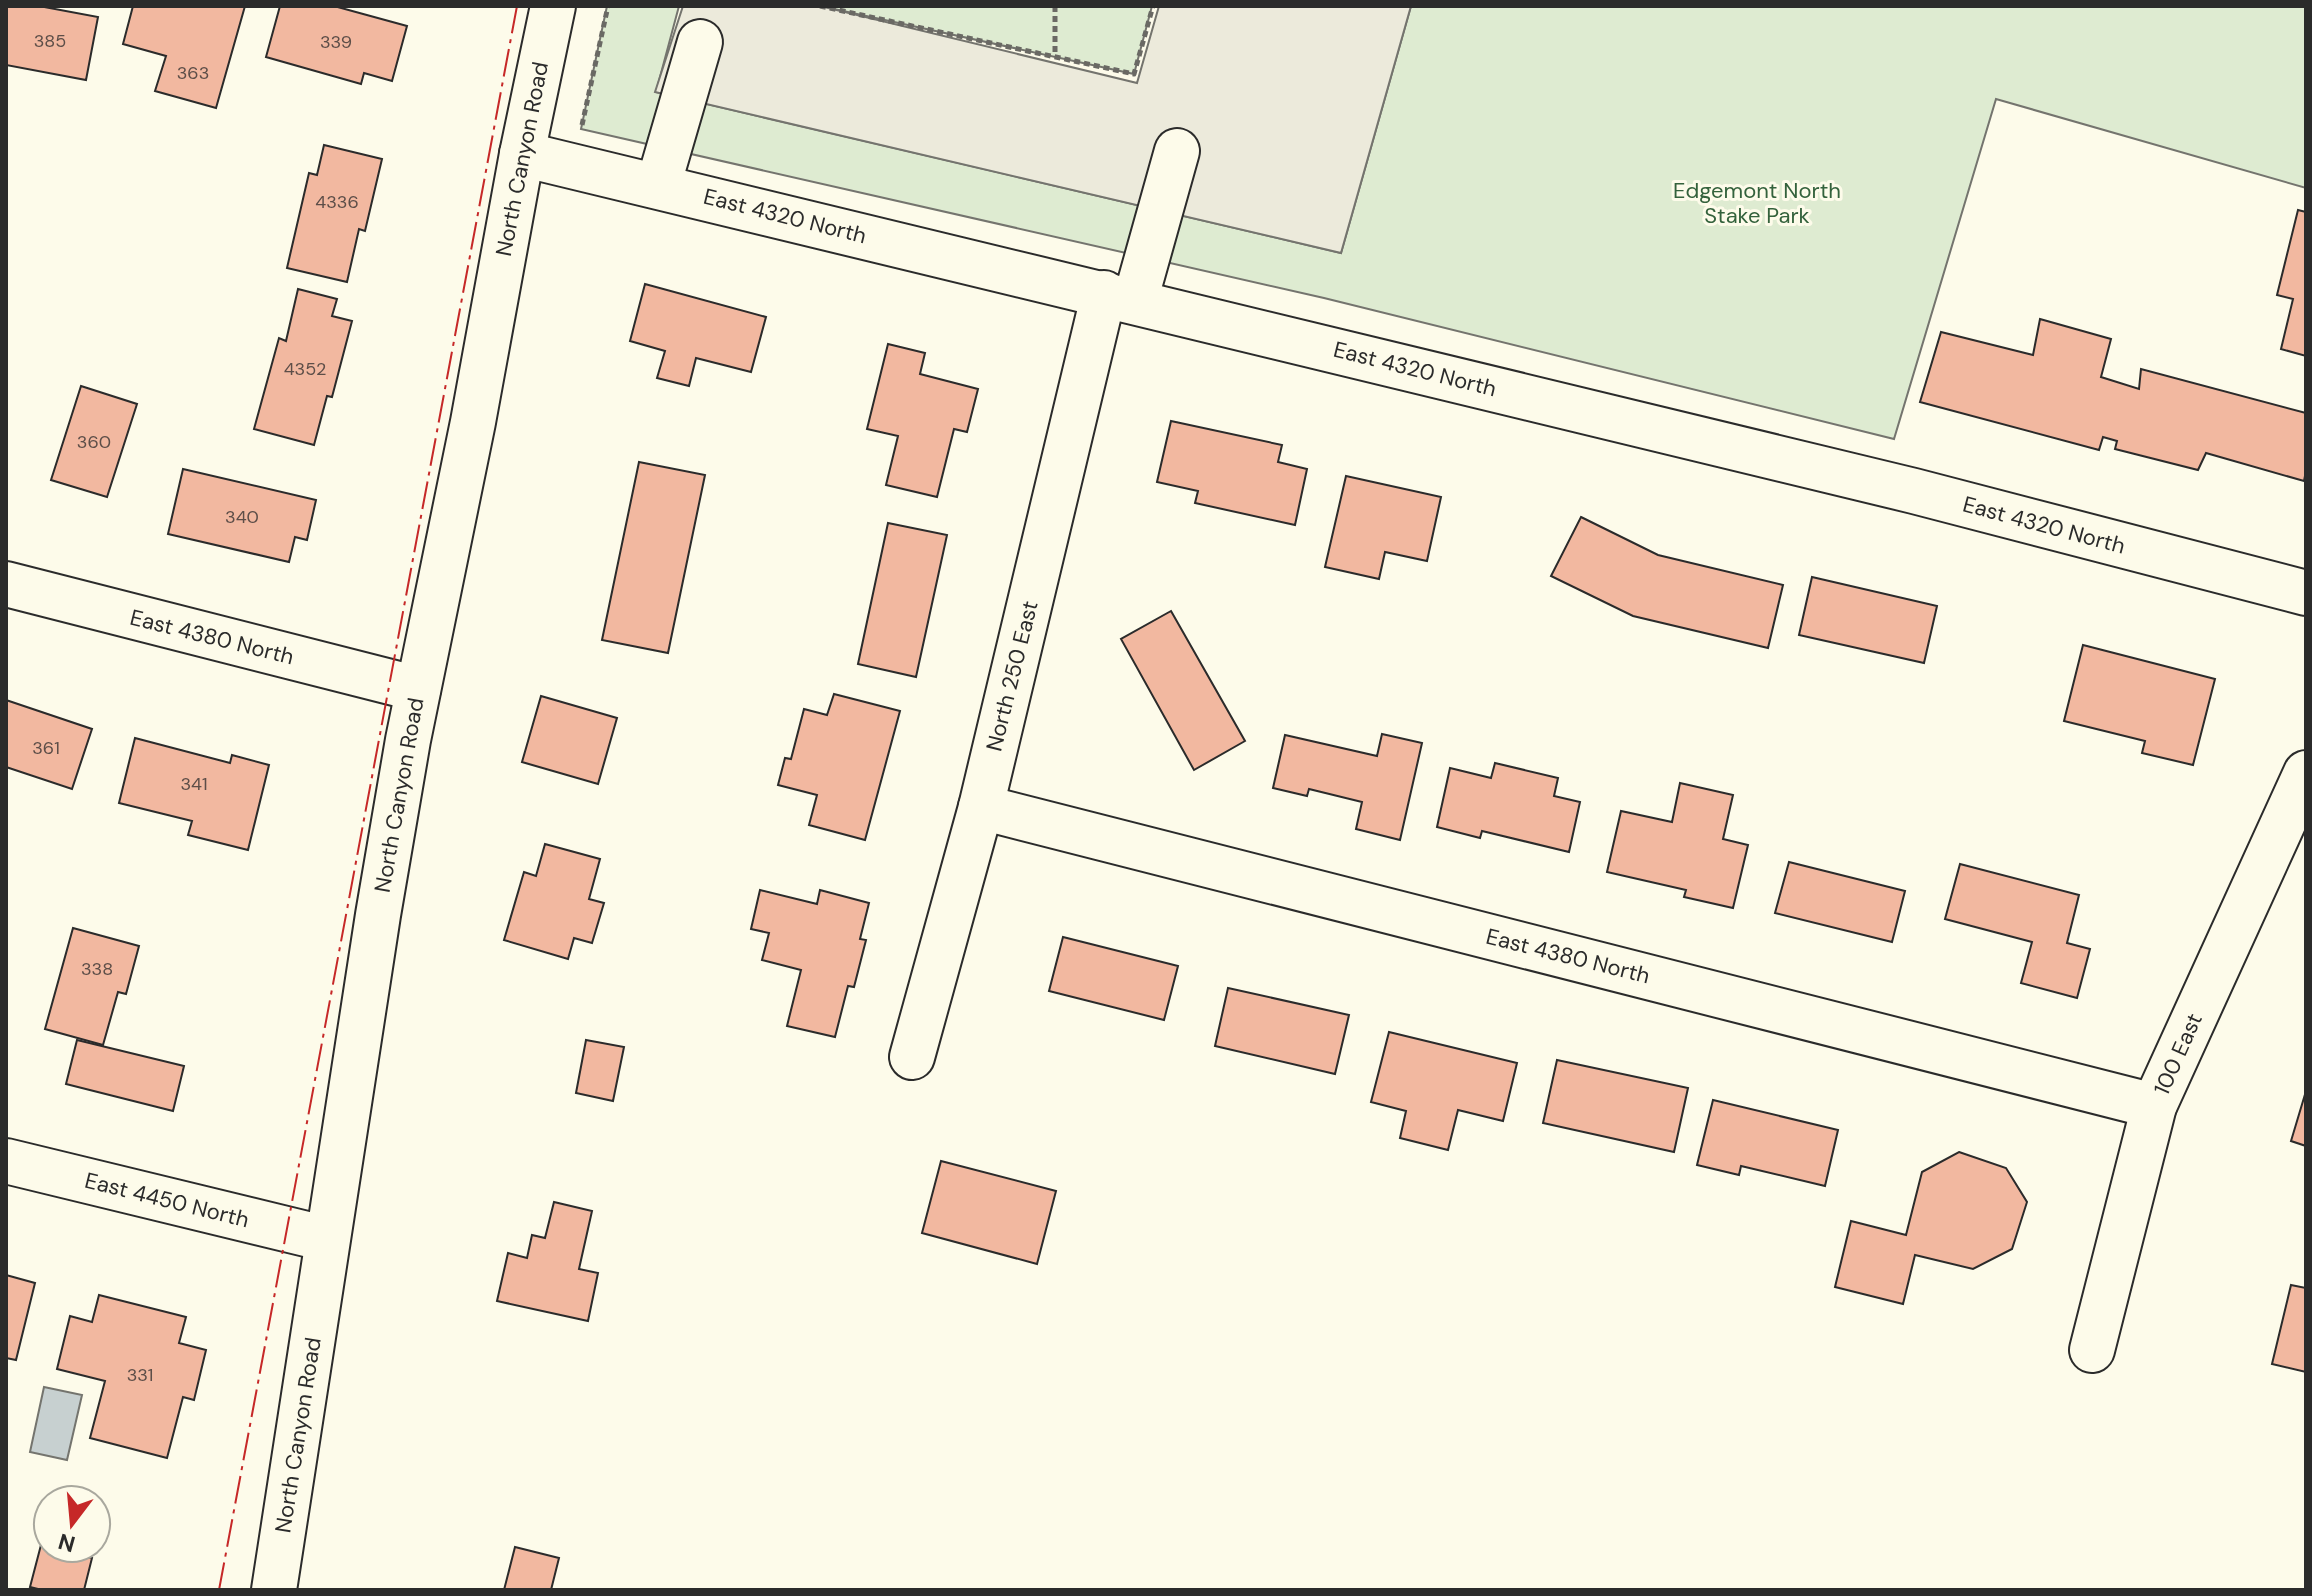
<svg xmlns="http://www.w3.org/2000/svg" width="2312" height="1596" font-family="'DM Sans',sans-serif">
<rect width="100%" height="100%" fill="#fdfbea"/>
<!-- green -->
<g fill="#deebd1" stroke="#74746e" stroke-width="2">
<polygon points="607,6 679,6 656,92 1341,253 1411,6 2306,6 2306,188 1996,99 1894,439 1324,298 581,129"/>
<polygon points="820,6 1152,6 1134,74"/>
</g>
<!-- parking -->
<polygon fill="#eceadb" stroke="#74746e" stroke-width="2" points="683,6 820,6 1137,83 1159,6 1411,6 1341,253 655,92"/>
<!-- water -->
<polygon fill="#c7d0d0" stroke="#74746e" stroke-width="2" points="44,1387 82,1395 67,1460 30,1452"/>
<!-- building -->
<g fill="#f2b8a0" stroke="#2b2b2b" stroke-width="2">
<polygon points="6,6 39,6 98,17 86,80 6,65"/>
<polygon points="133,6 245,6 216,108 155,91 166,56 123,44"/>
<polygon points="280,6 334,6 407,26 392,81 364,73 361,84 266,57"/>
<polygon points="324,145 382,159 365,231 359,229 347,282 287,268 309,173 317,175"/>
<polygon points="2298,210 2306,212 2306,356 2281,349 2293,299 2277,295"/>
<polygon points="645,284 766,317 751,372 696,358 689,386 657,378 665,351 630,341"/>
<polygon points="298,289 337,299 332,316 352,321 332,397 327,396 314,445 254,429 279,338 286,341"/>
<polygon points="2040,319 2111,339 2101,377 2139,389 2141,369 2306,413 2306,471 2304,481 2206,453 2198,470 2115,449 2117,441 2103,437 2099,450 1920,402 1941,332 2033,355"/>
<polygon points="888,344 925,353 920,374 978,389 967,432 954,429 937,497 886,485 898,436 867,429"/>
<polygon points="81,386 137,404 107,497 51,480"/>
<polygon points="1171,421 1282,445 1278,462 1307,469 1295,525 1195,503 1198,491 1157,482"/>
<polygon points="639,462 705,475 668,653 602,640"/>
<polygon points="183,469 316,500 307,540 295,537 289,562 168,534"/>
<polygon points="1346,476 1441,497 1427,561 1385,552 1379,579 1325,567"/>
<polygon points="1581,517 1658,555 1783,585 1768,648 1633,616 1551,576"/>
<polygon points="888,523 947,535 916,677 858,664"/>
<polygon points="1812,577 1937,606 1924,663 1799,635"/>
<polygon points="1171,611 1245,741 1194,770 1121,639"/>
<polygon points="2083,645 2215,679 2193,765 2142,753 2145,741 2064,721"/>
<polygon points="834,694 900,711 865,840 809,825 817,795 778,785 785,758 791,759 804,709 827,715"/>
<polygon points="541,696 617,718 598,784 522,762"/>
<polygon points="6,700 92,729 72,789 6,767"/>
<polygon points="1382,734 1422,743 1400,840 1356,829 1362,802 1309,789 1307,796 1273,788 1285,735 1377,756"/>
<polygon points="135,738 230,763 232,755 269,765 248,850 188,835 192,821 119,803"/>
<polygon points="1495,763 1558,778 1554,796 1580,802 1569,852 1482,831 1480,838 1437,827 1450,768 1491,778"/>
<polygon points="1680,783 1733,795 1723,839 1748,845 1733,908 1684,897 1686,890 1607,872 1621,811 1672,822"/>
<polygon points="545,844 600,859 589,899 604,903 592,943 574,938 568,959 504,940 524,872 536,876"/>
<polygon points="1789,862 1905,891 1892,942 1775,913"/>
<polygon points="1960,864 2079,895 2067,943 2090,949 2077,998 2021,983 2032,942 1945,919"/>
<polygon points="760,890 817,904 820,890 869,903 860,939 866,940 854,987 848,986 835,1037 787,1026 801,970 762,960 769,933 751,929"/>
<polygon points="73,928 139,946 126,994 118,992 103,1045 45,1029"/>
<polygon points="1063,937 1178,966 1164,1020 1049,991"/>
<polygon points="1228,988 1349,1015 1335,1074 1215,1046"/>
<polygon points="1389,1032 1517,1063 1503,1121 1458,1110 1448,1150 1400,1138 1406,1111 1371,1102"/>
<polygon points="77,1040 184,1066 173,1111 66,1084"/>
<polygon points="586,1040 624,1047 613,1101 576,1093"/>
<polygon points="1557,1060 1688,1088 1674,1152 1543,1123"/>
<polygon points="2306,1091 2306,1146 2291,1141"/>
<polygon points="1713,1100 1838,1130 1825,1186 1741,1166 1739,1175 1697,1165"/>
<polygon points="1959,1152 2006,1168 2027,1202 2012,1249 1973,1269 1915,1255 1903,1304 1835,1287 1851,1221 1906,1235 1922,1172"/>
<polygon points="941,1161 1056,1191 1037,1264 922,1233"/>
<polygon points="554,1202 592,1211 579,1269 598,1273 588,1321 497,1301 508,1253 527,1258 532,1235 545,1238"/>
<polygon points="6,1275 35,1283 16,1360 6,1358"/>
<polygon points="2291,1285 2306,1288 2306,1372 2272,1364"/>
<polygon points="99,1295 186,1317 179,1343 206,1350 194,1400 183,1397 167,1458 90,1438 105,1381 57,1369 70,1316 92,1322"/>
<polygon points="41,1545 92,1558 84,1590 42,1590 30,1587"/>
<polygon points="515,1547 559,1558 551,1590 504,1590"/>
</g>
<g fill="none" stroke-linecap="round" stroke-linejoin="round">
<defs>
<g id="minor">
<polyline points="522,154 1914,491 2306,593"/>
<polyline points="658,186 700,42"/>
<polyline points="1135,301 1177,151"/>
<polyline points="6,584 418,689"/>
<polyline points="981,807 2154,1106"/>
<polyline points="912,1057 981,807 1104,293"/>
<polyline points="6,1161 327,1239"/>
<polyline points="2092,1350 2154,1106 2306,773"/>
</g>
<polyline id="major" points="274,1590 378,915 408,740 473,422 522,154 553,6"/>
</defs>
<!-- minor casing -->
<use href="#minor" stroke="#2b2b2b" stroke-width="48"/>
<!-- major casing -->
<use href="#major" stroke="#2b2b2b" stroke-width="48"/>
<!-- path -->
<g stroke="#6a6964" stroke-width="5" stroke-dasharray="6 4" stroke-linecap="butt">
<polyline points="820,6 1134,74 1153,6"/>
<polyline points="1055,6 1055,57"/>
<polyline points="582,125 608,6"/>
</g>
<!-- minor -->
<use href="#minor" stroke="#fdfbea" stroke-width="44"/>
<!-- major -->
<use href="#major" stroke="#fdfbea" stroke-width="44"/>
<!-- power -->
<polyline stroke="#c62828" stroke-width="2" stroke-dasharray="28 6 4 6" stroke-linecap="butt" points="219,1590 517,6"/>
</g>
<g text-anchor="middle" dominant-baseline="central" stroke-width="6" stroke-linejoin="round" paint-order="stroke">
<!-- number labels -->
<g font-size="18" fill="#5d4e48">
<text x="50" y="41">385</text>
<text x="336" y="42">339</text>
<text x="193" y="73">363</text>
<text x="337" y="202">4336</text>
<text x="305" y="369">4352</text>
<text x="94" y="442">360</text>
<text x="242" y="517">340</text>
<text x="46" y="748">361</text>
<text x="194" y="784">341</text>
<text x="97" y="969">338</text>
<text x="140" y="1375">331</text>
</g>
<!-- street labels -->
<g font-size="22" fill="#2b2b2b" stroke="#fdfbea">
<text transform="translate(522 159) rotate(-79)">North Canyon Road</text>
<text transform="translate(785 216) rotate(14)">East 4320 North</text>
<text transform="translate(1415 369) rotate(14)">East 4320 North</text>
<text transform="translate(2044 525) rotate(15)">East 4320 North</text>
<text transform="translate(212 637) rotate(14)">East 4380 North</text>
<text transform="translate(1012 676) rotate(-76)">North 250 East</text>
<text transform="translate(399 795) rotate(-80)">North Canyon Road</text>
<text transform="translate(1568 956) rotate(14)">East 4380 North</text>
<text transform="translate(2178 1054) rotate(-66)">100 East</text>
<text transform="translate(167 1200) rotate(14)">East 4450 North</text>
<text transform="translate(298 1435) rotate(-81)">North Canyon Road</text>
</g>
<!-- park labels -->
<g font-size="22" fill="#34623c" stroke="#fdfbea">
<text x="1757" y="190">Edgemont North<tspan x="1757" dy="25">Stake Park</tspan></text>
</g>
</g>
<!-- border -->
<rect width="2312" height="1596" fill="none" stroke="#2b2b2b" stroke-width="16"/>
<!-- north arrow -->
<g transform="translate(72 1524) rotate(196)"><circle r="38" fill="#fdfbea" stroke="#a9a89e" stroke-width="2"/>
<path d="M0-6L14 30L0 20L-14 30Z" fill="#c62828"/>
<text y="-12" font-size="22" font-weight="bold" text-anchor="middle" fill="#2b2b2b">N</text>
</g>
</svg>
